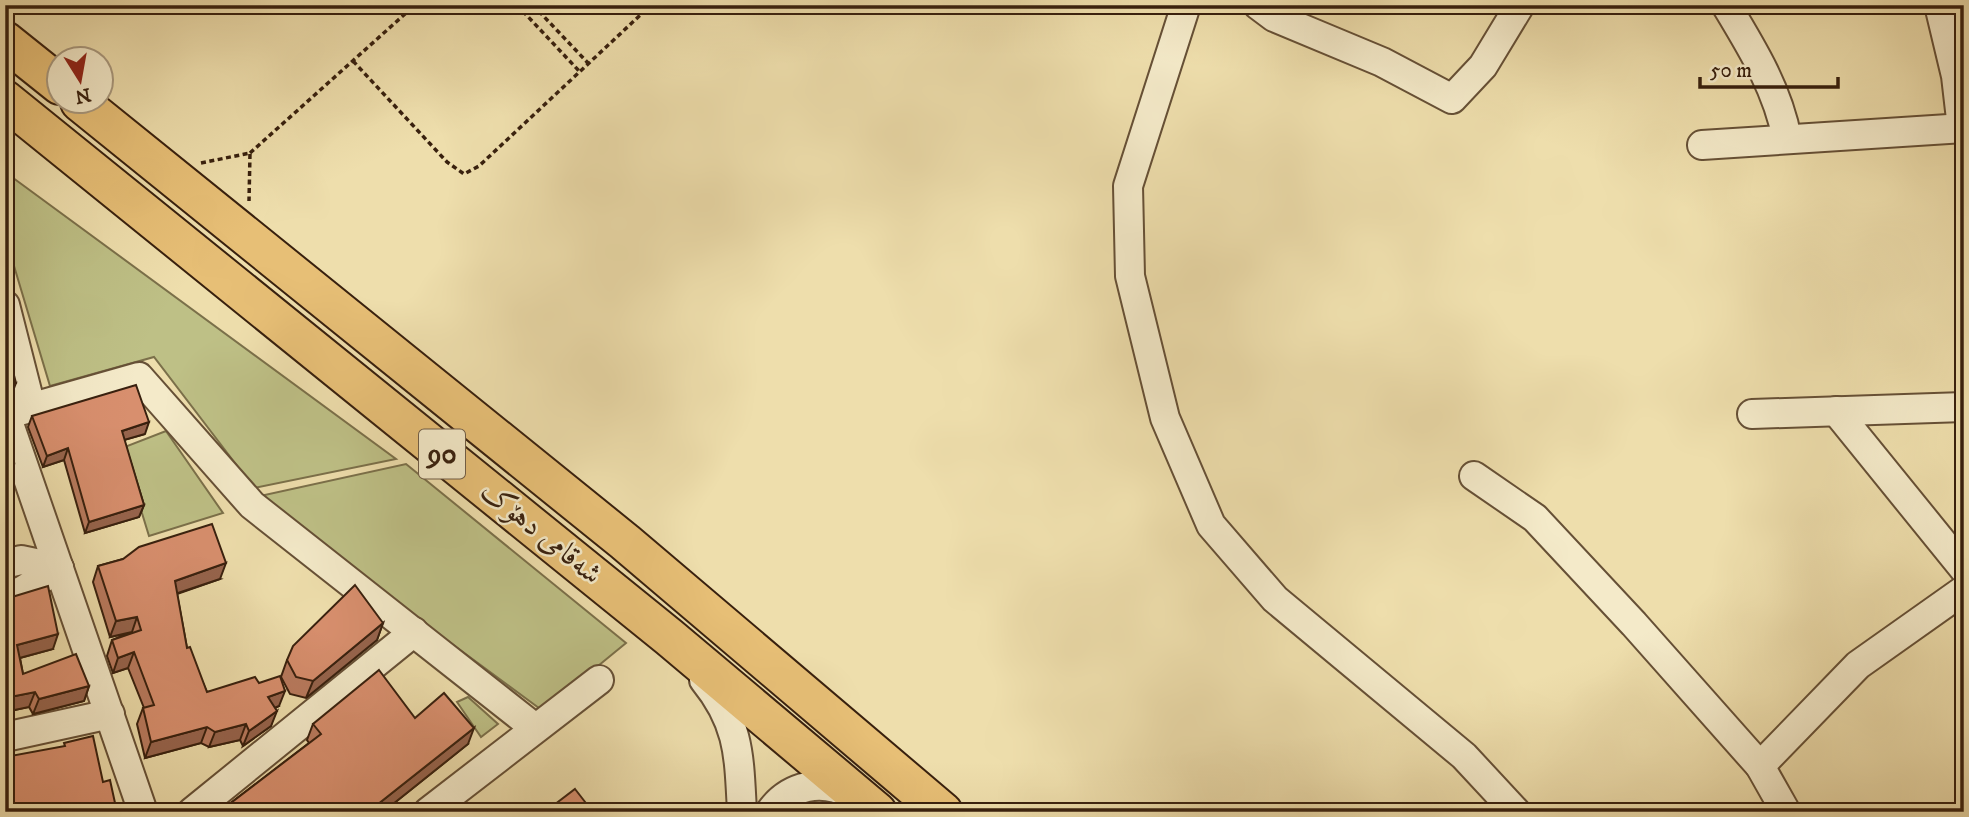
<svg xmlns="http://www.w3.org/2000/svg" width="1969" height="817" font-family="'IM FELL DW Pica',Amiri,serif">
<rect width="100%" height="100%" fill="#eedeac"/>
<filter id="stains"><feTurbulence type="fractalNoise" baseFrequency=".00286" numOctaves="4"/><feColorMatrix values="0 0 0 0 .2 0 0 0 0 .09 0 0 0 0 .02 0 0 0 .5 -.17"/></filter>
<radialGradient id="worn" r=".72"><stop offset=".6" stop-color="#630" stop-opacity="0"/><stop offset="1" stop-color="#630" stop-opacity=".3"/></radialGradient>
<!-- green -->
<g fill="#bec086" stroke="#7b704a" stroke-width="2">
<polygon points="5,172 396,459 254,488 154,357 50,386 5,236"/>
<polygon points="166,431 223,513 149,536 122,448"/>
<polygon points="406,464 626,643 543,711 334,557 260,496"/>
<polygon points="468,697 498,724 481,737 457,702"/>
</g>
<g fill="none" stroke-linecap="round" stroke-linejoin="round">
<defs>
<g id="minor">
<polyline points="1186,5 1128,186 1130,276 1165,418 1211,525 1275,599 1464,756 1516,812"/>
<polyline points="1258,5 1274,17 1382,62 1452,99 1483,66 1520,5"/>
<path d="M1726 5C1752 48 1778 90 1787 139"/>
<polyline points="1939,5 1956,76 1962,128"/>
<polyline points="1702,145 1964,128"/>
<polyline points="5,305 31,407"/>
<polyline points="1836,411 1964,569"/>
<polyline points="1752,414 1964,407"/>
<polyline points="5,415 139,377 252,505 535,728"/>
<polyline points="6,415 143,812"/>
<polyline points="1474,476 1535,518 1634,624 1760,766 1786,812"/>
<polyline points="5,564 21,560 59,568"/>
<polyline points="5,596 22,591 59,568"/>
<path d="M704 680C740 724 739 757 742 812"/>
<polyline points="5,737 110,714"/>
<polyline points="1760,766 1858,665 1964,590"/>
<polyline points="192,812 414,632"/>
<polyline points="428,812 599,680"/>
<path d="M770 812C789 785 823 778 851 795"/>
</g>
<g id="highway">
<polyline points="5,41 60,85"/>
<polyline points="5,100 669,637 877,812"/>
<polyline points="80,102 625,542 943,812"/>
</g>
</defs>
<!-- minor casing -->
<use href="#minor" stroke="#665036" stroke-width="32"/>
<!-- highway casing -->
<use href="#highway" stroke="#38200e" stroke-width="42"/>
<!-- path -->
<g stroke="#38200e" stroke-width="3.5" stroke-dasharray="5 3.5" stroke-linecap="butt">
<polyline points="517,5 580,72"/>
<polyline points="533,5 588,63"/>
<polyline points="353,61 447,162 464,174 479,166 651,5"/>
<polyline points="250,153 415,5"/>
<polyline points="201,163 250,153 249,201"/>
</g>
<!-- minor -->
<use href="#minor" stroke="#f4eac9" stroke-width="28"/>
<!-- highway -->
<use href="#highway" stroke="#e7bf76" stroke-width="38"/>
</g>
<!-- wall -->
<g fill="#ba7b5f" stroke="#38200e" stroke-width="2">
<polygon points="32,416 145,434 124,440 144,505 139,517 85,533 64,460 43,467 28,427"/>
<polygon points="123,559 220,579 177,594 187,648 207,692 259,683 279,706 275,708 271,726 243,746 240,740 209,747 201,743 145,758 137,724 143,708 144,708 128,668 113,673 107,656 112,640 132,632 110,637 93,582 98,566"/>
<polygon points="12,597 53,649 20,658 23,674 89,686 84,701 33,714 29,707 5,712 5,603 11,602"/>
<polygon points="383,623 377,640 306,698 290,694 281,677 287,660"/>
<polygon points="415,718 468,744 383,812 219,812 309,743 307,740 313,724"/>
</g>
<!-- shaded-wall -->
<g fill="#97644d" stroke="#38200e" stroke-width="2">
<polygon points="16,383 11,396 5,397 5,386"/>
<polygon points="149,422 145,434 117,442 122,431"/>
<polygon points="68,448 64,460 43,467 47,456"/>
<polygon points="14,464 9,478 5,479 5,466"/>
<polygon points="144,505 139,517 85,533 89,522"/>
<polygon points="226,563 220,579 169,596 175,581"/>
<polygon points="137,617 132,632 110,637 116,621"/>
<polygon points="383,623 377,640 306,698 313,681"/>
<polygon points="58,634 53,649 12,660 17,645"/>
<polygon points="134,652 128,668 113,673 118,658"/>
<polygon points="89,686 84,701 33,714 39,699"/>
<polygon points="285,691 279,706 263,713 268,697"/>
<polygon points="35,692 29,707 5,712 5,698"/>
<polygon points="277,711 271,726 243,746 249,731"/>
<polygon points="246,724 240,740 209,747 215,732"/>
<polygon points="207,727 201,743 145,758 151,742"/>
<polygon points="474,728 468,744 383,812 368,812"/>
</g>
<!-- building -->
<g fill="#d88f6e" stroke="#38200e" stroke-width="2">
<polygon points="8,352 16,383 5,386 5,353"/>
<polygon points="136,385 149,422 122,431 144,505 89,522 68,448 47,456 32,416"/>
<polygon points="5,447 9,447 14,464 5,466"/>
<polygon points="212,524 226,563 175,581 187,648 190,647 207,692 255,677 259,683 280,676 285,691 268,697 277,711 249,731 246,724 215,732 207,727 151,742 143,708 154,705 134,652 118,658 112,640 141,630 137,617 116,621 98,566 123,559 139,547"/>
<polygon points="355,585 383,623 313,681 296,677 287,660 293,646"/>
<polygon points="48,586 58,634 17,645 23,674 76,654 89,686 39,699 35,692 5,698 5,603 13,601 12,597"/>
<polygon points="379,670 415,718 444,693 474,728 368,812 219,812 321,734 313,724"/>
<polygon points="93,736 103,782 110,780 117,812 5,812 5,757 65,746 64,743"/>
<polygon points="575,789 589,807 583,812 551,812 556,808 554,805"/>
</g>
<g text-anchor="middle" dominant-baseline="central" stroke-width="5" stroke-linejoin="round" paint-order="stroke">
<!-- shield labels -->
<rect fill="#f4eac9" stroke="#705d46" stroke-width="2" x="419" y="429.5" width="46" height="49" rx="5"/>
<g font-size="28" font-weight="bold" fill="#38200e">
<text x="442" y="454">90</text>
</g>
<!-- street labels -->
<g font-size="30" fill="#38200e" stroke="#f4eac9">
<text transform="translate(541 533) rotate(39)">شەقامی دهۆک</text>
</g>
</g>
<!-- margin -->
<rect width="1969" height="817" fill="none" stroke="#eedeac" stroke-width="28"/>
<rect x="7" y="7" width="1955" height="803" fill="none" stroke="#38200e" stroke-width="3.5"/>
<rect x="14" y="14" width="1941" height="789" fill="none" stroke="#38200e" stroke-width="2"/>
<!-- north arrow -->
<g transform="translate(80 80) rotate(169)"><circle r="33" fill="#f4eac9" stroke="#a9997e" stroke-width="2"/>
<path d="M0-5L12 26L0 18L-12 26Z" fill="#8f2418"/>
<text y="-10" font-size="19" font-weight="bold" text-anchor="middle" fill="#38200e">N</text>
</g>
<!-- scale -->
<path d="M1700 77v10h138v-10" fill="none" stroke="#38200e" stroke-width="3.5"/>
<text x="1710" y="77" font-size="21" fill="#38200e" stroke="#f4eac9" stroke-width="5" paint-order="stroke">50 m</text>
<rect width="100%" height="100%" filter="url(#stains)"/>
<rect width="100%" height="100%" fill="url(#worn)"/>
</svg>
